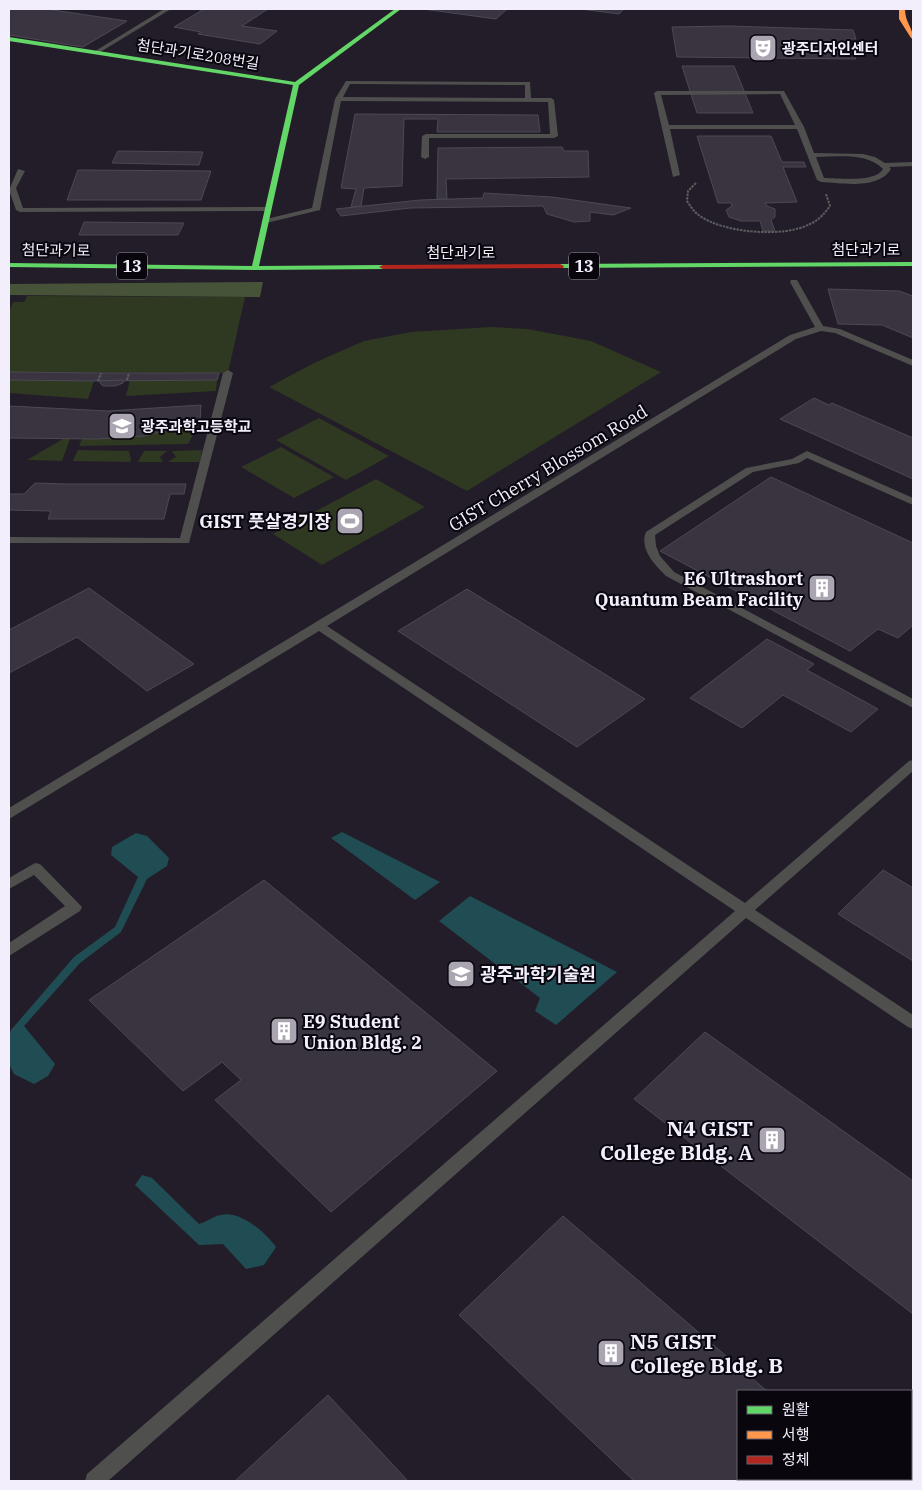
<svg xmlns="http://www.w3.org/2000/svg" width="922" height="1490" font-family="'IBM Plex Serif','Noto Sans KR',serif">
<rect width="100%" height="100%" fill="#221d28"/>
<!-- green -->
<g fill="#2f3821">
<polygon points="27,296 245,297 228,373 9,372 9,312 13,302 24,302"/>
<polygon points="491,327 528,329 591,341 661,372 467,491 269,387 314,363 364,341 411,332"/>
<polygon points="9,380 94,381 88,399 9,393"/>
<polygon points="130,380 217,380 216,391 126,396"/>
<polygon points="319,418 389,456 346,480 276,440"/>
<polygon points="200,422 188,444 79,446 82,439 144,436"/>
<polygon points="63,439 70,439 62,461 27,460"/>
<polygon points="281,447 334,477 294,498 241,467"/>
<polygon points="78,450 129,451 131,460 130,462 73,461"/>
<polygon points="202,450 200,462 168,462 176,457 172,451"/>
<polygon points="144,451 167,451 160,457 163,462 138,462"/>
<polygon points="376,479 425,507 322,565 273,534"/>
</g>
<!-- forest -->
<polygon fill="#475338" points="263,282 260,297 9,295 9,284"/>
<!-- water -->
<g fill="#204d53">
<polygon points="342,832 440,882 415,900 331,838"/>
<polygon points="136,833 147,836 169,858 167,866 147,879 121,932 80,963 24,1026 55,1064 48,1076 34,1084 14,1074 9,1064 9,1036 11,1030 74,957 115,927 138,877 111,855 112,847"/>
<polygon points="470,896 617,972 556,1025 535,1011 540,998 439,921"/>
<path d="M142 1175 152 1178 199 1224C207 1222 213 1216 221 1215 240 1210 266 1233 276 1247L264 1265 246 1269 223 1244 199 1245 135 1185Z"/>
</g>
<!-- building -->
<g fill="#39343f" stroke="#4d4952">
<polygon points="9,9 46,9 127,21 83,47 9,35"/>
<polygon points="204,9 268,9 242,26 277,31 260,44 198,34 201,32 174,27"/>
<polygon points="423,9 507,9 496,19"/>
<polygon points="581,9 624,9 619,14"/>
<polygon points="729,26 853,30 856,39 846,39 856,59 677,57 672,27"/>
<polygon points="682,66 734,66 753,113 697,113"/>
<polygon points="355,114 538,115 540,132 437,132 438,119 404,119 402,186 364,188 361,206 351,207 356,189 341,188"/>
<polygon points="697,136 771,136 782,162 804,162 806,167 783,167 797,202 765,203 767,206 775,209 775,217 771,220 775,231 763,231 760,221 741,221 729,217 726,210 732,206 731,203 718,203"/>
<polygon points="562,147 564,151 588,151 589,177 446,179 447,199 437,199 438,148"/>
<polygon points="118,151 203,152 199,165 112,163"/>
<polygon points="78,170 211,171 201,200 67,200"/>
<polygon points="484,193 552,197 631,208 613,215 590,212 590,221 574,222 547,214 543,206 410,208 341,216 336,209 420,200 483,198"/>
<polygon points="84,222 184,223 178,235 79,235"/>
<polygon points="828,289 899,291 913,296 913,338 882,325 838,324"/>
<polygon points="9,372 101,373 219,373 217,380 94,381 9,380"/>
<polygon points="124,380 123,383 115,386 103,386 100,383 100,381"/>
<polygon points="814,398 829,405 832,403 913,438 913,479 780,419"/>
<polygon points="201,405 200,422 144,436 97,439 9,438 9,406 108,411"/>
<polygon points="771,477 913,543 913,625 898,638 878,629 850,651 660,551"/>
<polygon points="35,483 65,484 186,484 184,494 170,494 164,519 48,519 51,511 9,510 9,494 24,494"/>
<polygon points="89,588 194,664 147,691 77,637 9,673 9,630"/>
<polygon points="467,589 645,699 577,747 398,631"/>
<polygon points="767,639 814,664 807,670 878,709 851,732 783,695 742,728 690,698"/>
<polygon points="883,870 913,888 913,961 838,914"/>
<polygon points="264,880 497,1071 331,1212 215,1100 241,1080 222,1062 183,1091 89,1000"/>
<polygon points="705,1032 913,1181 913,1314 634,1099"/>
<polygon points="563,1216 767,1391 738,1391 738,1479 869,1479 872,1481 634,1481 459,1315"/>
<polygon points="328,1395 408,1481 235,1481"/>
</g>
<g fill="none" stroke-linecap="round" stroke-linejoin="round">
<!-- path -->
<g stroke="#5d5d5e" stroke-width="2" stroke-dasharray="2.5 1" stroke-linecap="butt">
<path d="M696 183 688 191 687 201C691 207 694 212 700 216 724 233 784 238 810 224 819 220 824 214 830 206L826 194"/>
<polyline points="127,380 129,373"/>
<polyline points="98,381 101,373"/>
</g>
<!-- lane -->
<g fill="#4f4f4e" fill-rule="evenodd">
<polygon points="164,9 171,9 97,54 92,53"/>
<path d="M346 81 530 82 531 98H551L554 100 558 136 554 138H429V157L425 159 421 157 422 136 426 134H550L548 102 341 101 320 210 262 224V220L312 208 335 99ZM350 84 525 85V98L343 97Z"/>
<path d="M657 91H784L804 127 814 153 863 154 875 157 885 163 913 162V166L889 167 891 169C878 190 842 183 821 182L817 180 797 129H670L680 175 673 177 654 93ZM780 94 795 125H669L661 95ZM816 157C838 157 866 152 883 169 875 183 838 178 824 178Z"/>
<polygon points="18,169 25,171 16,188 23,208 268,207 272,209 268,211 20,212 16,210 9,190"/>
<polygon points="791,280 797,280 823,326 840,329 913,360 913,366 835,333 821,331 796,339 327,626 745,903 909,761 913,760 913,771 755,910 913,1015 913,1029 908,1027 746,918 108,1481 85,1481 87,1474 735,911 319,631 9,819 9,808 790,335 815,327 790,282"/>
<polygon points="228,370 233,373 189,543 9,543 9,537 180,538 223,373"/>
<path d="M807 451 913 498V505L807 458 799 463 753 472 655 535 656 546 660 556 674 572 913 699V708L666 576C655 565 639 549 646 532L746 468 792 459Z"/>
<polygon points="35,863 40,864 82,907 80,911 9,956 9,943 65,906 34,875 9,889 9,878"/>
</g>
<!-- fast -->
<g fill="#63d668" fill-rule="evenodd">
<polygon points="395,9 401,9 299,85 259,266 383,265 387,267 386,269 255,270 9,267 9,263 252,266 293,85 9,41 9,37 295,82"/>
<polygon points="913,262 913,266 560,268 556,266 560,264"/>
</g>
<!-- slow -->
<path fill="#ff974d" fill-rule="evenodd" d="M899 9H905C905 23 913 27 913 39L911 38 899 19Z"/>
<!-- jam -->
<polygon fill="#b3261e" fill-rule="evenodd" points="560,264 564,266 563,268 383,269 379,267 383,265"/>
</g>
<!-- icons -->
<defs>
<symbol id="theatre-square" viewBox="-11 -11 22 22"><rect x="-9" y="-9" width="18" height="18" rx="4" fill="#aaa5b1" stroke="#09060e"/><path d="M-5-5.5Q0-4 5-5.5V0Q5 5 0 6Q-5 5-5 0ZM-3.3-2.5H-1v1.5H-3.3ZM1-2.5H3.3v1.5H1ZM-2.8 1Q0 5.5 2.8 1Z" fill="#fff"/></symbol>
<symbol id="school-square" viewBox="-11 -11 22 22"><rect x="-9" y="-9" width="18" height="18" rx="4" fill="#aaa5b1" stroke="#09060e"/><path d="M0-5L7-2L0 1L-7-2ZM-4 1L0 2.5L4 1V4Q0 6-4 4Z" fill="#fff"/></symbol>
<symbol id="stadium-square" viewBox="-11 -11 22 22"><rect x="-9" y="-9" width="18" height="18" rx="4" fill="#aaa5b1" stroke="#09060e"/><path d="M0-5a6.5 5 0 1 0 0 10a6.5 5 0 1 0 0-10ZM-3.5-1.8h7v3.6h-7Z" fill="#fff"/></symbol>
<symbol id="building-square" viewBox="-11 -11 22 22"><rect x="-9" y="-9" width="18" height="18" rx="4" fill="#aaa5b1" stroke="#09060e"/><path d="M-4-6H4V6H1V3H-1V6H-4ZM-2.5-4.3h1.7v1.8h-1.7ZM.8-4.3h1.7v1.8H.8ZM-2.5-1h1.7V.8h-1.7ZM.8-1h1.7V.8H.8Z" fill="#fff"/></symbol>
<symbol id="university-square" viewBox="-11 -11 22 22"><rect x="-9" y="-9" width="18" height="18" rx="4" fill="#aaa5b1" stroke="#09060e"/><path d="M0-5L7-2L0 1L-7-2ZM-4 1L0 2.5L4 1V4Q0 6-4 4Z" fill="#fff"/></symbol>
</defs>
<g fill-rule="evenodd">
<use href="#theatre-square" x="747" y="32" width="32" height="32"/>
<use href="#school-square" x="106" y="410" width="32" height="32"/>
<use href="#stadium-square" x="334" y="505" width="32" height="32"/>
<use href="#building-square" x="806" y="572" width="32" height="32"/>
<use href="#university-square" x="445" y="958" width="32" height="32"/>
<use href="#building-square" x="268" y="1015" width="32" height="32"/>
<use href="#building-square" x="756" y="1124" width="32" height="32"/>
<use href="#building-square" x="595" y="1337" width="32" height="32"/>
</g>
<g text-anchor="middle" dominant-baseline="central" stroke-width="4" stroke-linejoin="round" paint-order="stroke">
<!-- far-poi labels -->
<g font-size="15" font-weight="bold" fill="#f3eefb" stroke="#09060e" text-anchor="start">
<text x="782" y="48">광주디자인센터</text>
<text x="141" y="426">광주과학고등학교</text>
</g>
<!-- far-street labels -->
<g font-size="15" fill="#f3eefb" stroke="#09060e">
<text transform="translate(198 54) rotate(9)">첨단과기로208번길</text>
<text x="866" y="249">첨단과기로</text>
<text transform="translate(56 250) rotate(1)">첨단과기로</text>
<text x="461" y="252">첨단과기로</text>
</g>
<!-- shield labels -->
<g fill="#09060e" stroke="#ada8b4" stroke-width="1">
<rect x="117" y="252.5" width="30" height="27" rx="4"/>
<rect x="569" y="252.5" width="30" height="27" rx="4"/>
</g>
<g font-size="16" font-weight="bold" fill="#f3eefb">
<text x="132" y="266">13</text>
<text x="584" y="266">13</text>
</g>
<!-- street labels -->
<g font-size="18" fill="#f3eefb" stroke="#09060e">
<text transform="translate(548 468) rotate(-31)">GIST Cherry Blossom Road</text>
</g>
<!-- poi labels -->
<g font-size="18" font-weight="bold" fill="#f3eefb" stroke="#09060e" text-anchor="end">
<text x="331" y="521">GIST 풋살경기장</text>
<text x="803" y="578">E6 Ultrashort<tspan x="803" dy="21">Quantum Beam Facility</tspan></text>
<text x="480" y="974" text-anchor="start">광주과학기술원</text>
<text x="303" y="1021" text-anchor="start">E9 Student<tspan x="303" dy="21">Union Bldg. 2</tspan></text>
</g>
<!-- near-poi labels -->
<g font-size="21" font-weight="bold" fill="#f3eefb" stroke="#09060e" text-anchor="end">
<text x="753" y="1128">N4 GIST<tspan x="753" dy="24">College Bldg. A</tspan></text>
<text x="630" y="1341" text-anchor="start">N5 GIST<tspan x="630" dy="24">College Bldg. B</tspan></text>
</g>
</g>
<!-- border -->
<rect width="922" height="1490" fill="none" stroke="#f3eefb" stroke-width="20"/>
<!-- legend -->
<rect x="737" y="1390" width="175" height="90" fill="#09060e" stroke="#67636d"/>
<rect x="747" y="1406" width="25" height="8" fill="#63d668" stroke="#67636d"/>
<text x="782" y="1415" font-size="15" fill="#f3eefb">원활</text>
<rect x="747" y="1431" width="25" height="8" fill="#ff974d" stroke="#67636d"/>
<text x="782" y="1440" font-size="15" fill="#f3eefb">서행</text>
<rect x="747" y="1456" width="25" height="8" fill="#b3261e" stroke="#67636d"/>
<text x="782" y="1465" font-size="15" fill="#f3eefb">정체</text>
</svg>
